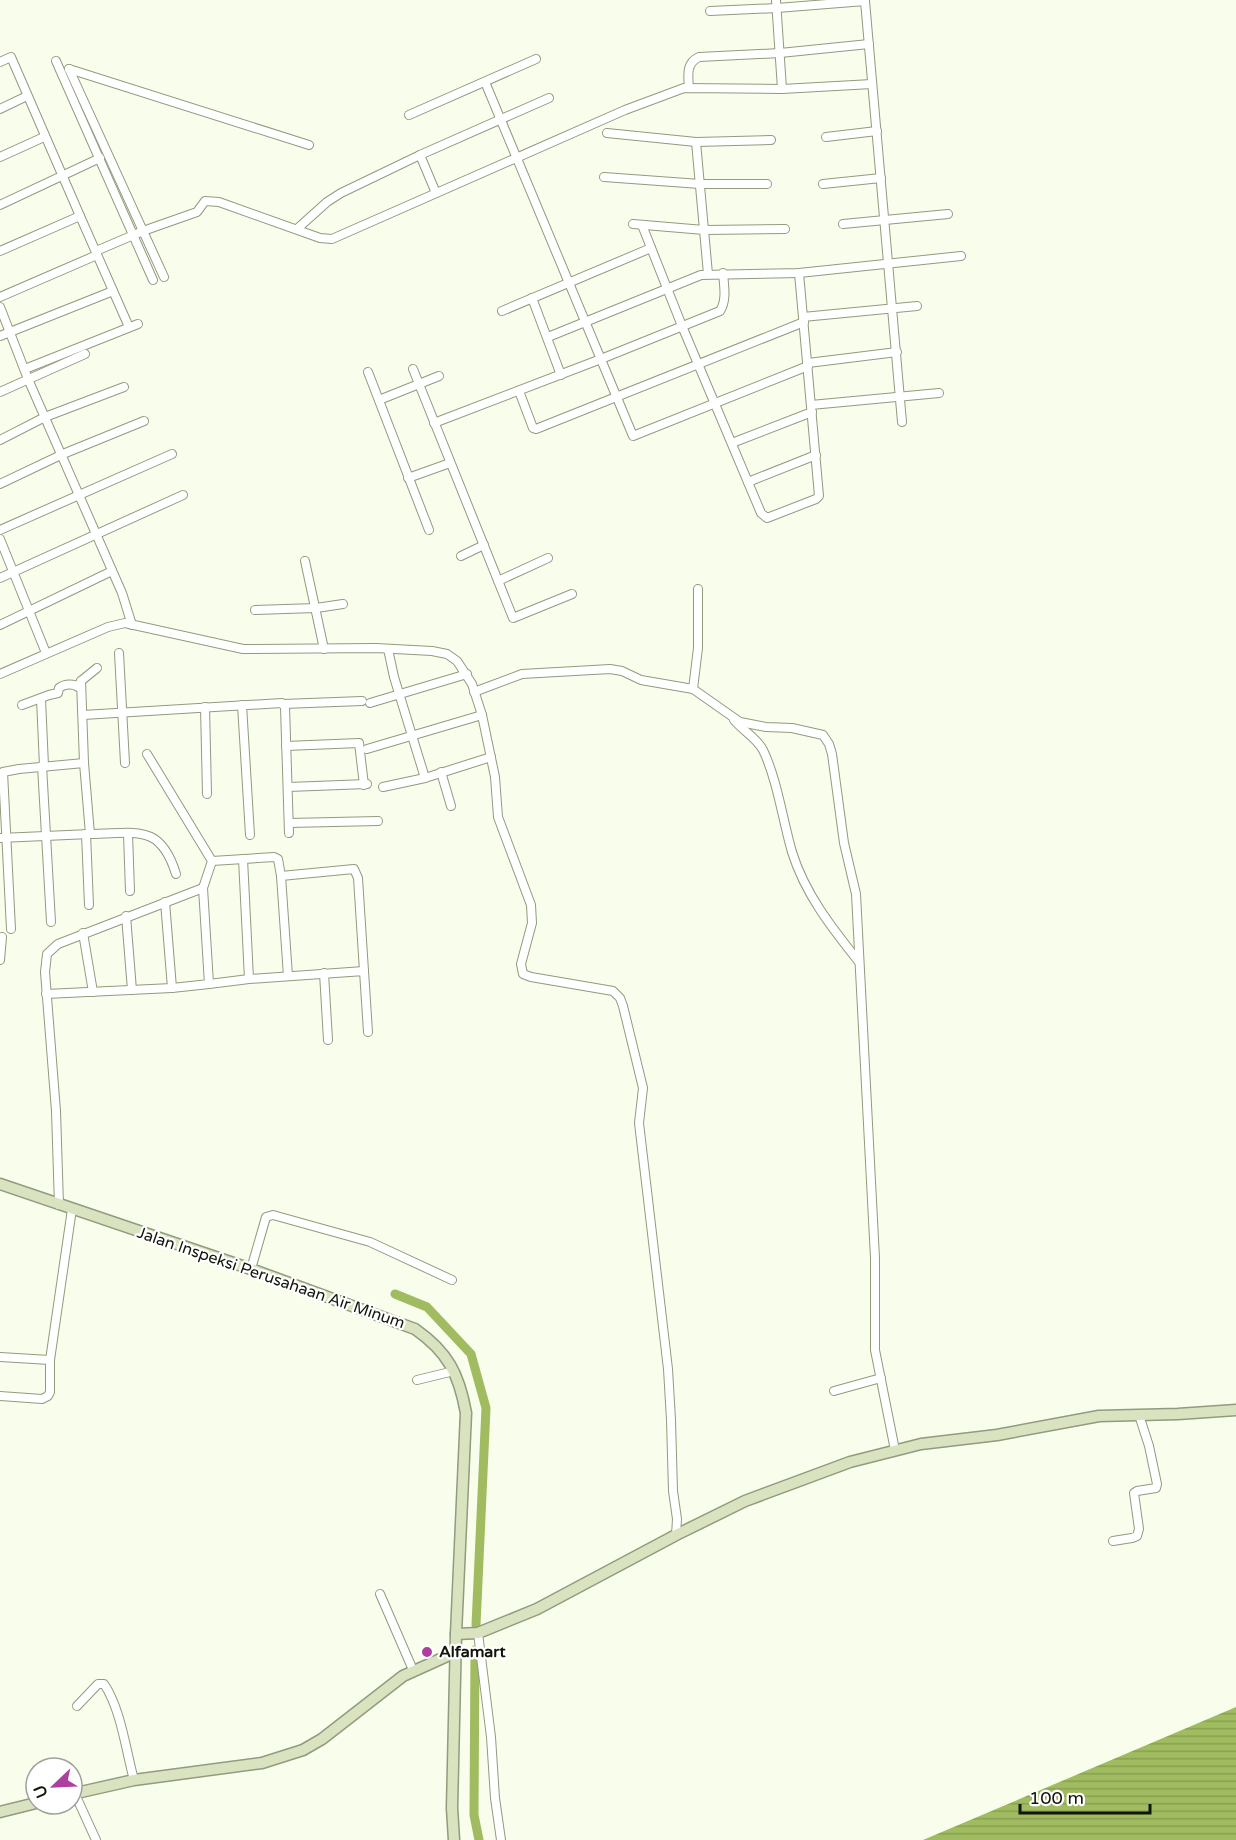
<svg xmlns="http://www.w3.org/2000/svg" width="1236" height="1840" font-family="'Varela Round',sans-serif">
<defs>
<pattern id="water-rules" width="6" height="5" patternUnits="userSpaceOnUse" patternTransform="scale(1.5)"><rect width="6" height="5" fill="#a0bb60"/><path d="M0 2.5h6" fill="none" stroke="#89a052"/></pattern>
</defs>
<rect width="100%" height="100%" fill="#f8feeb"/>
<!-- water -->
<polygon fill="url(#water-rules)" points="1236,1707 1236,1840 923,1840"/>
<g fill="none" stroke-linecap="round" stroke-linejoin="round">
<!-- canal -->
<g stroke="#a0bb60" stroke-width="9">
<polyline points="395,1294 427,1307 471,1354 486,1408 476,1625"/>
<polyline points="475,1650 474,1815 479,1840"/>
</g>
<defs>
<g id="street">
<polyline points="776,0 782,89"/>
<polyline points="710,11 777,8 865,1 902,422"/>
<polyline points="56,61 153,280"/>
<polyline points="0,62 11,57 80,216 0,251"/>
<polyline points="69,69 309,145"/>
<polyline points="69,69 164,277"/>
<polyline points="485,82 633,436 808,366"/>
<path d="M689 88C688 75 686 63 699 57L780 53 869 44"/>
<polyline points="0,109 27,96"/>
<polyline points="409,115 536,59"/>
<polyline points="607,133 696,142 771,140"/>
<polyline points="826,137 877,131"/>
<polyline points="696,142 704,230 785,229"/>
<polyline points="0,157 44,137"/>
<polyline points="604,177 700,184 767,184"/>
<polyline points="823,184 881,178"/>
<polyline points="436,193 420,155 549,98"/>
<polyline points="0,205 100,158"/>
<polyline points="80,216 129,327"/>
<polyline points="633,224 704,230 708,274"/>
<polyline points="843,224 948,214"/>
<polyline points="642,225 682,326 761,513 767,518 816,499 819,496 799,273"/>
<polyline points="297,229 327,202 341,193 420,155"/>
<polyline points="96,251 143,231 197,212 205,201 219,202 320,238 332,239 625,110 684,88 782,89 872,84"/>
<polyline points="0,297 97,255"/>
<polyline points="532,298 561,375"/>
<polyline points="0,307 28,379 122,593 132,625"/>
<polyline points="502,311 651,248"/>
<polyline points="803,317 917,306"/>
<polyline points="0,336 113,291"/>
<polyline points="548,337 701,275 799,273 961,256"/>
<polyline points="808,363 897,352"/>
<polyline points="25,369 138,324"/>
<polyline points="413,369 513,618 572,594"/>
<polyline points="368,372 429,530"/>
<polyline points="519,391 533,428 536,429 804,322"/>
<polyline points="0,392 85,354"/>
<polyline points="379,400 439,376"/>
<polyline points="811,405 939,393"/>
<path d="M434 423 601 359 720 311C727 300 724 286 723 273"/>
<polyline points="0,440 45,417 124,387"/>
<polyline points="732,443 812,412"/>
<polyline points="408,478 450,463"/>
<polyline points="748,482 816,455"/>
<polyline points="0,484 63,454 144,421"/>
<polyline points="0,530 172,454"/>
<polyline points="0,539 46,653"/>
<polyline points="461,556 484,545"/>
<polyline points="305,561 324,649"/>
<polyline points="0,578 183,495"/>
<polyline points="498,581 548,558"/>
<polyline points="255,610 316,608 343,604"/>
<polyline points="0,625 112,571"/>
<polyline points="388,649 394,677 425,778"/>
<polyline points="119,653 125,763"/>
<polyline points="0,674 108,627 125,623 243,649 376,648 432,651 447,654 457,661 472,684 482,715 495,777 498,817 531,905 532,923 521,964 523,974 531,977 613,991 620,998 623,1006 643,1088 639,1123 668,1369 671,1420 673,1491 677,1519 676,1535"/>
<polyline points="693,689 698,648 698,589"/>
<polyline points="474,692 522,674 610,669 622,671 641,680 693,689 740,722 766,727 792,728 823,735 829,744 832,754 844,843 856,894 875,1258 875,1350 895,1450"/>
<polyline points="41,699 44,766"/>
<polyline points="370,703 467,674"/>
<polyline points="283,704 362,701"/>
<path d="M22 705 49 695 58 693 59 688C64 684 73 683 78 687L81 681 97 668"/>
<polyline points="242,705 250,835"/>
<polyline points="205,707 207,794"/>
<polyline points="83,715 282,703 285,707 289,833"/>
<path d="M734 720C742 730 757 738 763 750 777 779 783 821 792 852 805 894 832 928 859 962"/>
<polyline points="286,746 359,743 364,785"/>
<polyline points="367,749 482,715"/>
<polyline points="42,766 51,922"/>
<polyline points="441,772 451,806"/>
<polyline points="288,787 367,784"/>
<polyline points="383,787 425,778 491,757"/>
<polyline points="289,823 378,821"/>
<polyline points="86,834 89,905"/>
<path d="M90 834C135 834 160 822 176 874"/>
<polyline points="128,834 130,891"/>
<polyline points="0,838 90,834 84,763 81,681"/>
<polyline points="243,859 249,979"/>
<polyline points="212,861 274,857 278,859 281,876 288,976"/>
<polyline points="281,876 354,869 358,878 364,971"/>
<polyline points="165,902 172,988"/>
<polyline points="126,916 132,990"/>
<polyline points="11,929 3,772 19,769 84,763"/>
<polyline points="83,933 93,992"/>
<polyline points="0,960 2,937"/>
<polyline points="324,973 328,1040"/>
<polyline points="209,984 249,979 364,971 368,1032"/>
<polyline points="46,994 172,988 209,984 203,888 212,861 147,754"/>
<polyline points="59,1205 56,1111 45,972 47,954 58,944 203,888"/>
<polyline points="251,1269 266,1217 273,1215 370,1242 452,1280"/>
<polyline points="0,1357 50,1360"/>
<polyline points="417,1380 454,1371"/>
<polyline points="834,1391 881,1378"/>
<polyline points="0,1396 42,1399 48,1396 50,1392 50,1360 72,1209"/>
<polyline points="1113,1541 1132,1538 1137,1536 1139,1529 1134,1493 1137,1491 1156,1488 1157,1484 1149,1446 1139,1415"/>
<polyline points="380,1594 413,1670"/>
<polyline points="478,1633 491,1737 495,1798 501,1840"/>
<path d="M77 1706 98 1684H104C121 1709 126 1751 134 1780"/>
<polyline points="75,1794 96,1840"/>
</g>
<g id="secondary">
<path d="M0 1184 251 1269 415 1329C448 1352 459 1374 466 1413L456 1634 452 1808 454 1840"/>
<polyline points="456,1634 478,1633 537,1609 676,1535 745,1501 850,1462 921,1444 997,1435 1099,1416 1178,1414 1236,1410"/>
<polyline points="72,1794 134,1780 262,1763 303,1750 322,1739 403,1676 456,1652"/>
<polyline points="0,1812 36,1803"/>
</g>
</defs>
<!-- street casing -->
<use href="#street" stroke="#919b7e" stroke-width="10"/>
<!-- secondary casing -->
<use href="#secondary" stroke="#919b7e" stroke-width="13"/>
<!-- street -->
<use href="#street" stroke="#fff" stroke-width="8"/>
<!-- secondary -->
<use href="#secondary" stroke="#dae3c0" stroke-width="10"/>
</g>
<!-- markers -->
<circle fill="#ad409f" stroke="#fff" stroke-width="2" cx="427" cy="1652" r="6"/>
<g text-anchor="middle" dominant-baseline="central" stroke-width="4.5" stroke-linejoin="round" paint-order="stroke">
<!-- street labels -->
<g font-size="16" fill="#12150a" stroke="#fff">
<text transform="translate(271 1278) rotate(19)">Jalan Inspeksi Perusahaan Air Minum</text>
</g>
<!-- poi labels -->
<g font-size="16" font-weight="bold" fill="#12150a" stroke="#fff" text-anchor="start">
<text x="439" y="1652">Alfamart</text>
</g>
</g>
<!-- north arrow -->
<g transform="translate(54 1786) rotate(247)"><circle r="28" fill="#ffffff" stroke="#a0a19d" stroke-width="1.5"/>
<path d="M0-4.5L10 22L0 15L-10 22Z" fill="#ad409f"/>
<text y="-9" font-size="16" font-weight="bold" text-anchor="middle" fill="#12150a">U</text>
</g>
<!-- scale -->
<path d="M1020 1804v9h130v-9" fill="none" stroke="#12150a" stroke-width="3"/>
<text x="1029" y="1804" font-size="18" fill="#12150a" stroke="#ffffff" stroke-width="4.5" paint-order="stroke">100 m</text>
</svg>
